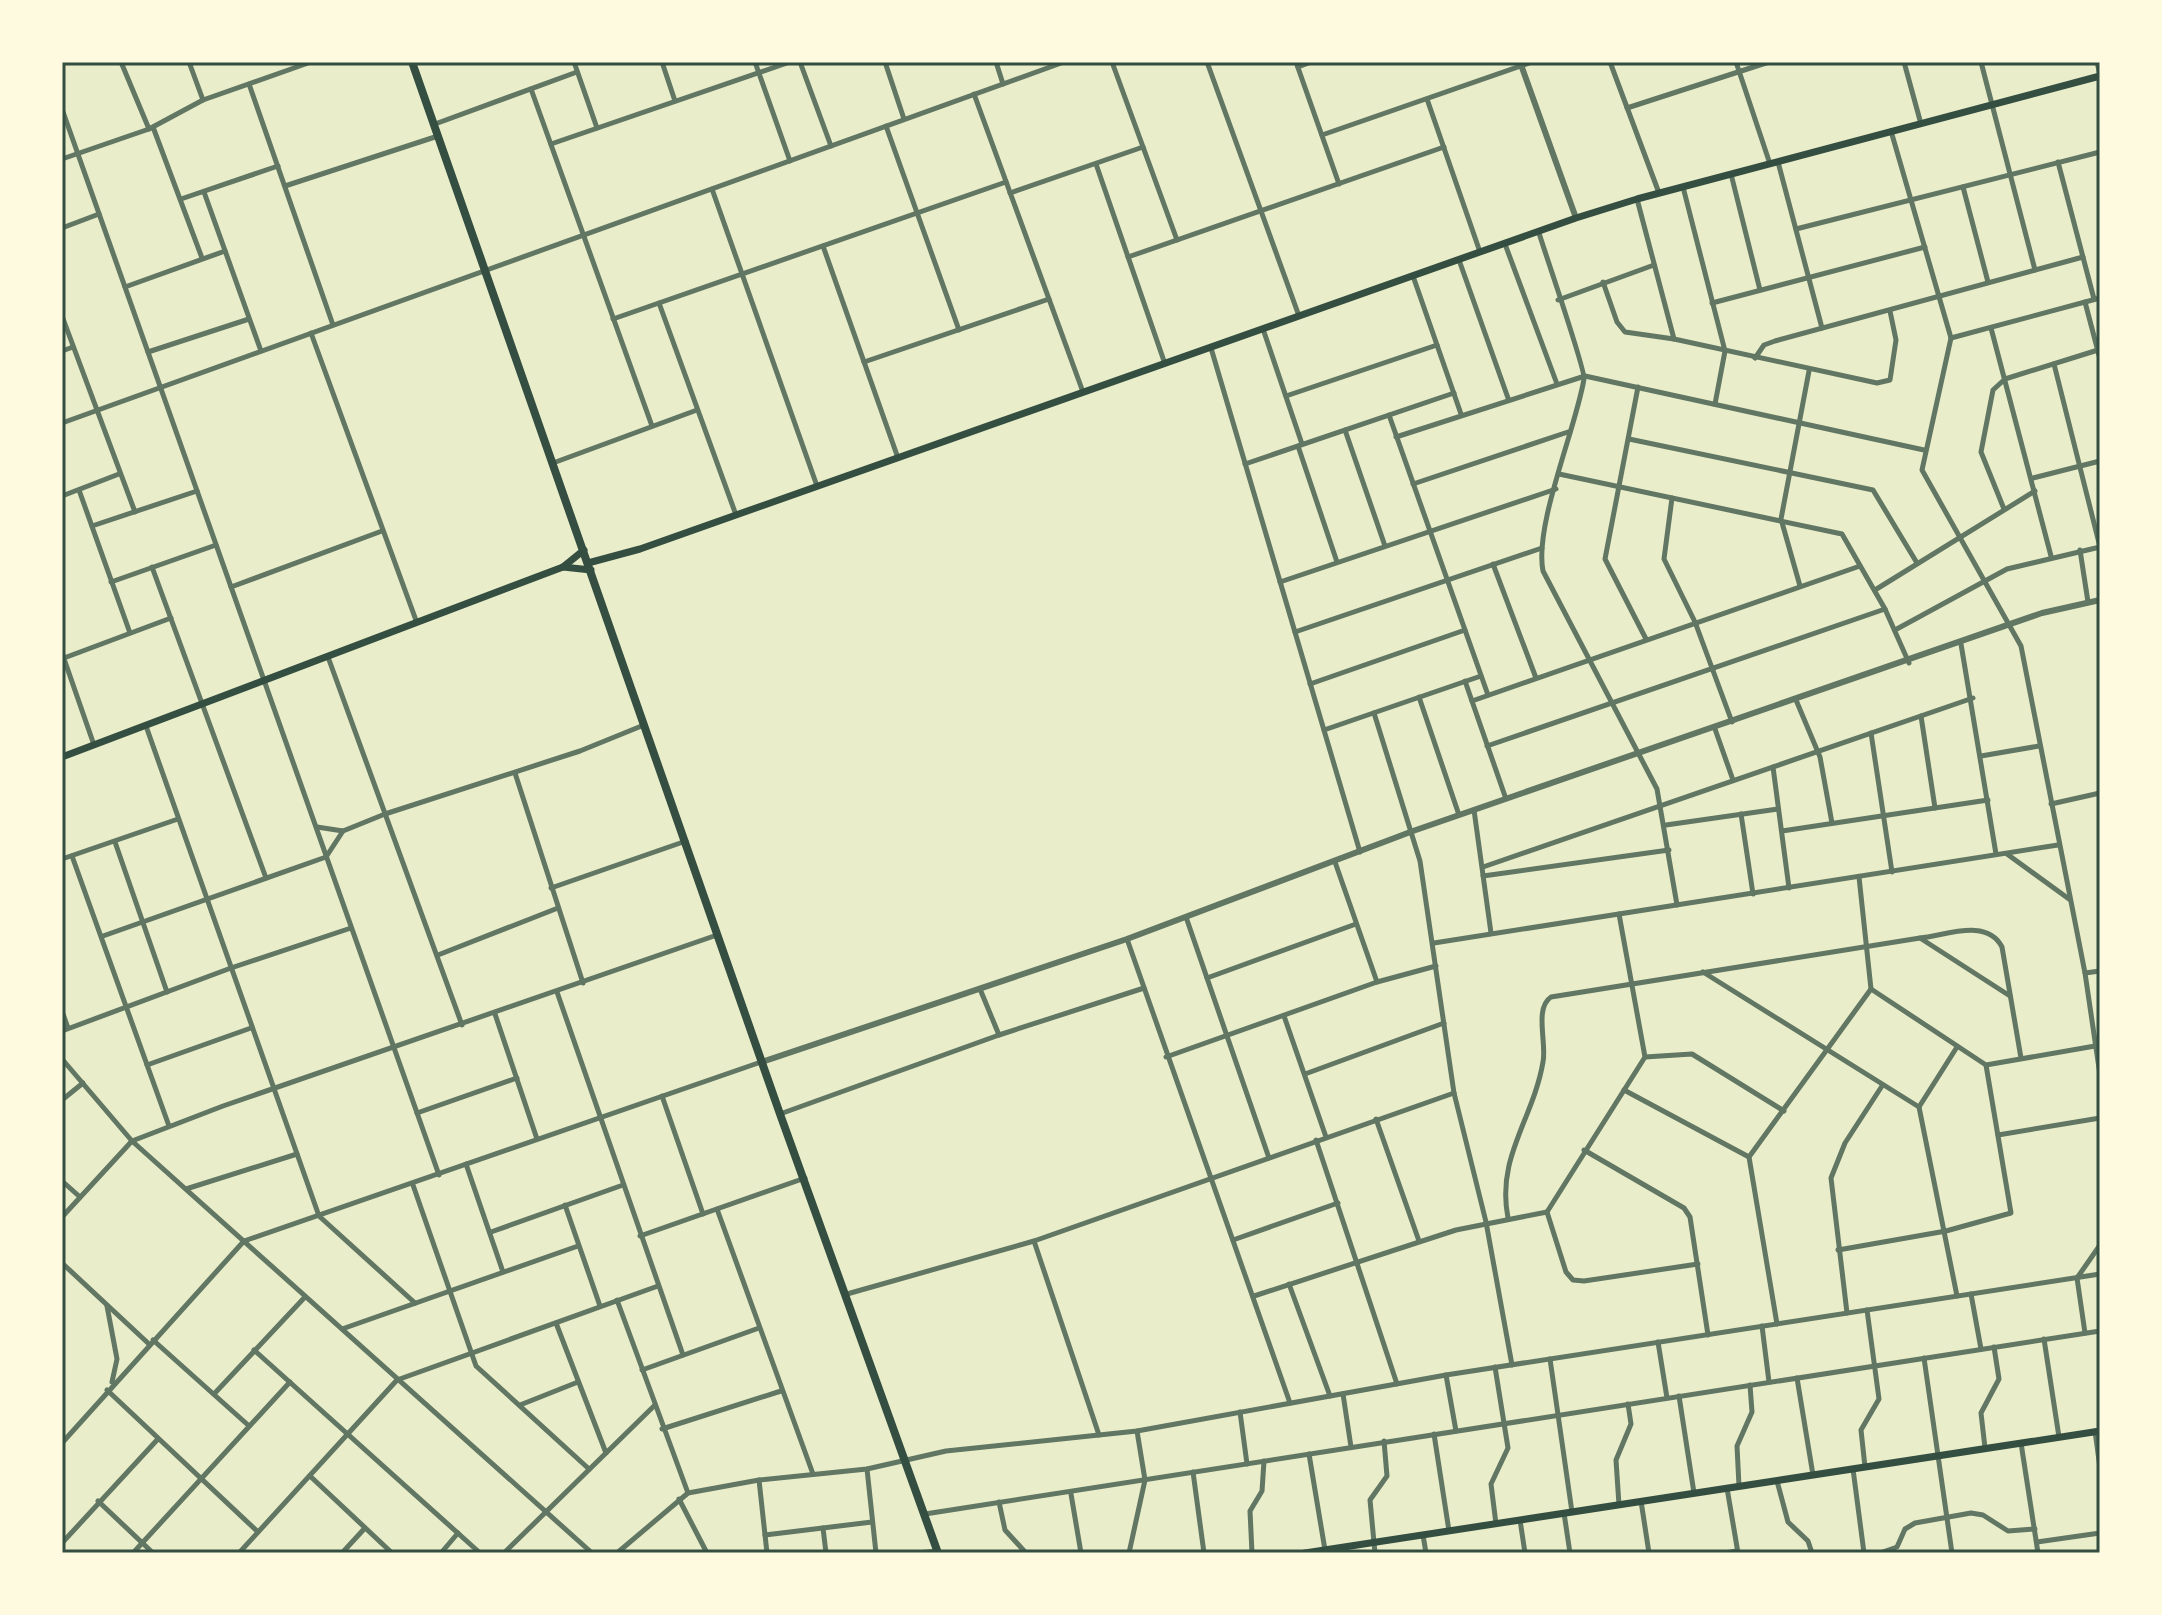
<svg xmlns="http://www.w3.org/2000/svg" width="2162" height="1615" font-family="'Source Serif 4',serif">
<rect width="100%" height="100%" fill="#e9edc9"/>
<g fill="none" stroke-linecap="round" stroke-linejoin="round">
<!-- minor -->
<g stroke="#617663" stroke-width="5">
<polyline points="121,62 149,129"/>
<polyline points="189,62 203,100"/>
<polyline points="574,62 597,128"/>
<polyline points="662,62 675,101"/>
<polyline points="755,62 790,161"/>
<polyline points="800,62 831,146"/>
<polyline points="885,62 904,119"/>
<polyline points="996,62 1003,84"/>
<polyline points="1112,62 1177,240"/>
<polyline points="1207,62 1299,316"/>
<polyline points="1296,62 1339,184"/>
<polyline points="1610,62 1659,193"/>
<polyline points="1736,62 1770,164"/>
<polyline points="1904,62 1921,124"/>
<polyline points="1981,62 2035,270"/>
<polyline points="2097,62 2100,75"/>
<polyline points="1298,67 1311,62"/>
<polyline points="249,84 333,325"/>
<polyline points="531,89 652,426"/>
<polyline points="974,94 1083,392"/>
<polyline points="1427,99 1480,252"/>
<polyline points="1627,108 1769,62"/>
<polyline points="62,109 439,1175"/>
<polyline points="435,124 577,72"/>
<polyline points="886,126 959,330"/>
<polyline points="153,127 202,258"/>
<polyline points="1891,131 1951,338 1922,470 2021,646 2085,973 2100,1075"/>
<polyline points="1322,135 1532,62"/>
<polyline points="551,144 790,62"/>
<polyline points="62,159 149,129 203,100 311,62"/>
<polyline points="1778,162 1822,328"/>
<polyline points="2058,162 2094,299"/>
<polyline points="1096,164 1165,364"/>
<polyline points="1731,174 1760,290"/>
<polyline points="285,186 438,136"/>
<polyline points="1683,187 1725,351 1715,404"/>
<polyline points="1963,187 1988,282"/>
<polyline points="712,189 817,486"/>
<polyline points="204,192 261,351"/>
<polyline points="1010,193 1143,147"/>
<polyline points="181,199 278,166"/>
<polyline points="1637,199 1674,339"/>
<polyline points="62,228 99,214"/>
<polyline points="1796,229 2100,152"/>
<path d="M1539 233C1545 253 1586 371 1584 379 1576 428 1534 525 1543 571L1657 789 1677 905"/>
<polyline points="1505,244 1557,384"/>
<polyline points="823,246 898,458"/>
<polyline points="1128,257 1444,147"/>
<polyline points="1459,260 1508,398"/>
<polyline points="1413,276 1461,414"/>
<polyline points="1603,282 1617,322 1625,332 1674,339 1877,383 1890,380 1896,340 1890,311"/>
<polyline points="125,287 225,251"/>
<polyline points="1558,300 1654,265"/>
<polyline points="2085,302 2100,359"/>
<polyline points="659,303 736,515"/>
<polyline points="1712,303 1925,247"/>
<polyline points="62,316 135,512"/>
<polyline points="613,319 1006,182"/>
<polyline points="1991,328 2051,556"/>
<polyline points="1263,329 1302,444"/>
<polyline points="311,333 417,623"/>
<polyline points="1951,338 2100,298"/>
<polyline points="1211,348 1360,852"/>
<polyline points="62,351 73,347"/>
<polyline points="148,352 249,319"/>
<polyline points="1755,358 1764,345 1775,341 2083,257"/>
<polyline points="864,362 1049,299"/>
<polyline points="2054,364 2100,547"/>
<polyline points="1638,387 1605,559 1646,639"/>
<polyline points="1286,396 1437,345"/>
<polyline points="1389,415 1488,695"/>
<polyline points="62,423 1064,62"/>
<polyline points="1345,430 1385,546"/>
<polyline points="1396,437 1585,376 1924,450"/>
<polyline points="1629,439 1873,490 1917,563"/>
<polyline points="1298,446 1337,562"/>
<polyline points="553,463 697,410"/>
<polyline points="1245,464 1454,393"/>
<polyline points="1559,474 1842,534 1885,609 1909,663"/>
<polyline points="2033,478 2100,461"/>
<polyline points="1413,484 1568,432"/>
<polyline points="79,490 130,633"/>
<polyline points="62,496 119,474"/>
<polyline points="1672,498 1664,559 1695,622 1732,722"/>
<polyline points="2004,509 1981,452 1993,390 2005,379 2098,350"/>
<polyline points="92,526 197,491"/>
<polyline points="2080,550 2088,602"/>
<polyline points="1493,564 1536,678"/>
<polyline points="152,567 266,878"/>
<polyline points="111,582 216,545"/>
<polyline points="1280,582 1556,489"/>
<polyline points="1800,586 1781,519 1809,371"/>
<polyline points="231,587 382,531"/>
<polyline points="1875,590 2035,491"/>
<polyline points="1895,630 2007,569 2100,547"/>
<polyline points="1295,632 1542,548"/>
<polyline points="1961,644 1996,854"/>
<polyline points="62,653 94,745"/>
<polyline points="328,657 462,1025"/>
<polyline points="64,658 171,618"/>
<polyline points="1465,681 1506,799"/>
<polyline points="1310,684 1465,630"/>
<polyline points="1419,697 1459,815"/>
<polyline points="1796,700 1820,757 1832,823"/>
<polyline points="1472,701 1860,566"/>
<polyline points="1374,713 1420,861 1454,1093 1486,1222 1512,1365"/>
<polyline points="1921,716 1935,808"/>
<polyline points="146,726 319,1216 415,1303"/>
<polyline points="1715,729 1733,780"/>
<polyline points="1324,730 1481,676"/>
<polyline points="1871,733 1892,872"/>
<polyline points="1487,746 1885,609"/>
<polyline points="1981,756 2039,746"/>
<polyline points="1773,767 1789,888"/>
<polyline points="515,773 583,983"/>
<polyline points="2051,804 2100,793"/>
<polyline points="1474,810 1491,933"/>
<polyline points="1741,814 1753,894"/>
<polyline points="1666,825 1778,809"/>
<polyline points="317,827 343,831 385,814 580,751 644,725"/>
<polyline points="1782,831 1988,800"/>
<polyline points="115,842 167,992"/>
<polyline points="2007,854 2069,899"/>
<polyline points="72,856 169,1126"/>
<polyline points="62,859 178,819"/>
<polyline points="1335,862 1377,982"/>
<polyline points="1483,867 1973,698"/>
<polyline points="1483,876 1669,850"/>
<polyline points="551,888 686,841"/>
<polyline points="1186,917 1269,1158"/>
<polyline points="103,936 326,857 343,831"/>
<path d="M1920 938C1947 935 1987 918 2002 947L2021 1058"/>
<polyline points="1127,939 1290,1403"/>
<polyline points="1434,943 2058,845"/>
<polyline points="438,955 558,908"/>
<polyline points="1703,972 1919,1107 1957,1296"/>
<polyline points="2085,973 2100,971"/>
<polyline points="1207,978 1356,924"/>
<polyline points="980,989 999,1035"/>
<polyline points="1871,989 1986,1065 2095,1046"/>
<polyline points="557,992 683,1355"/>
<polyline points="62,1011 68,1028"/>
<polyline points="495,1014 537,1139"/>
<polyline points="1284,1016 1326,1137"/>
<polyline points="62,1031 231,968 351,928"/>
<polyline points="1166,1057 1377,982 1436,966"/>
<polyline points="1645,1057 1692,1054 1784,1111"/>
<polyline points="62,1059 132,1141 592,1553"/>
<polyline points="147,1065 251,1028"/>
<polyline points="1305,1074 1444,1023"/>
<polyline points="1624,1090 1749,1157 1777,1324"/>
<polyline points="662,1096 703,1214"/>
<polyline points="62,1100 83,1083"/>
<polyline points="1919,1107 1957,1047"/>
<polyline points="417,1113 517,1078"/>
<polyline points="780,1114 999,1035 1144,988"/>
<polyline points="1376,1119 1419,1241"/>
<polyline points="1998,1135 2100,1118"/>
<polyline points="1316,1140 1397,1384"/>
<polyline points="1584,1150 1684,1208 1690,1217 1708,1335"/>
<polyline points="1749,1157 1871,989 1859,877"/>
<polyline points="466,1164 503,1272"/>
<polyline points="62,1181 80,1197"/>
<polyline points="413,1185 476,1366 589,1469"/>
<polyline points="186,1189 297,1154"/>
<polyline points="565,1205 600,1306"/>
<polyline points="717,1209 813,1474"/>
<polyline points="1547,1212 1645,1057 1619,914"/>
<polyline points="62,1217 132,1141 223,1106 717,935"/>
<path d="M1508 1218C1496 1157 1533 1120 1543 1062 1547 1044 1534 1008 1551 997L1920 938 2010 996"/>
<polyline points="491,1232 623,1185"/>
<polyline points="640,1236 805,1178"/>
<polyline points="1233,1240 1338,1203"/>
<polyline points="1034,1241 1099,1435"/>
<polyline points="1838,1250 1946,1231 2011,1213 1986,1065"/>
<polyline points="62,1263 149,1344"/>
<polyline points="1289,1284 1330,1396"/>
<polyline points="847,1294 1034,1241 1454,1093"/>
<polyline points="1971,1294 1981,1349"/>
<polyline points="1254,1296 1456,1230 1547,1212 1566,1272 1573,1280 1584,1281 1698,1264"/>
<polyline points="617,1300 688,1493"/>
<polyline points="107,1306 117,1359 112,1382"/>
<polyline points="1847,1313 1831,1178 1845,1143 1882,1086"/>
<polyline points="556,1323 606,1453"/>
<polyline points="1762,1326 1769,1382"/>
<polyline points="342,1329 578,1246"/>
<polyline points="2085,1333 2077,1278 2100,1245"/>
<polyline points="2044,1339 2059,1437"/>
<polyline points="153,1340 248,1425"/>
<polyline points="1658,1342 1667,1398"/>
<polyline points="254,1350 480,1553"/>
<polyline points="1924,1358 1952,1553"/>
<polyline points="1550,1359 1572,1512"/>
<polyline points="1495,1367 1508,1448 1491,1484 1496,1524"/>
<polyline points="642,1370 759,1328"/>
<polyline points="1446,1375 1456,1431"/>
<polyline points="1797,1378 1813,1475"/>
<polyline points="107,1390 258,1532"/>
<polyline points="214,1394 305,1297"/>
<polyline points="1343,1394 1351,1447"/>
<polyline points="1679,1396 1694,1493"/>
<polyline points="520,1405 578,1382"/>
<polyline points="1240,1412 1247,1464"/>
<polyline points="662,1429 781,1391"/>
<polyline points="2095,1431 2100,1468"/>
<polyline points="1434,1434 1449,1531"/>
<polyline points="62,1443 244,1241 761,1062"/>
<polyline points="2021,1443 2038,1553"/>
<polyline points="1985,1448 1981,1413 1999,1379 1994,1347"/>
<polyline points="1309,1454 1325,1550"/>
<polyline points="1865,1467 1861,1430 1879,1399 1867,1310"/>
<polyline points="867,1469 876,1553"/>
<polyline points="1853,1469 1864,1553"/>
<polyline points="1193,1472 1204,1553"/>
<polyline points="310,1476 392,1553"/>
<polyline points="759,1480 767,1553"/>
<polyline points="1777,1481 1788,1522 1808,1541 1812,1553"/>
<polyline points="1739,1486 1737,1446 1752,1412 1750,1385"/>
<polyline points="1727,1488 1738,1553"/>
<polyline points="1071,1494 1081,1553"/>
<polyline points="679,1499 707,1553"/>
<polyline points="98,1501 153,1553"/>
<polyline points="1641,1501 1649,1553"/>
<polyline points="999,1502 1005,1530 1026,1553"/>
<polyline points="1619,1505 1616,1460 1631,1424 1628,1404"/>
<polyline points="1564,1513 1570,1553"/>
<polyline points="925,1514 2100,1331"/>
<polyline points="1520,1520 1525,1553"/>
<polyline points="823,1528 826,1553"/>
<polyline points="765,1535 872,1522"/>
<polyline points="1423,1535 1426,1553"/>
<polyline points="2037,1542 2100,1533"/>
<polyline points="62,1543 157,1440"/>
<polyline points="133,1553 290,1382"/>
<polyline points="239,1553 397,1380 658,1286"/>
<polyline points="342,1553 365,1528"/>
<polyline points="441,1553 458,1533"/>
<polyline points="504,1553 655,1405"/>
<polyline points="617,1553 688,1493 759,1480 867,1469 946,1451 1137,1431 1446,1375 2100,1274"/>
<polyline points="917,1553 938,1551"/>
<polyline points="1129,1553 1145,1480 1137,1431"/>
<polyline points="1252,1553 1250,1511 1262,1491 1264,1461"/>
<polyline points="1375,1553 1370,1500 1387,1476 1384,1441"/>
<polyline points="1725,1553 1737,1551"/>
<polyline points="1880,1553 1897,1547 1905,1529 1915,1523 1971,1513 1983,1515 2008,1531 2035,1529"/>
</g>
<!-- tertiary -->
<g stroke="#617663" stroke-width="6">
<polyline points="1520,62 1576,218"/>
<polyline points="762,1062 1127,939 1413,831 2042,613 2100,600"/>
</g>
<!-- secondary -->
<g stroke="#344e41" stroke-width="7">
<polyline points="588,563 640,549 1576,218 1637,199 2100,76"/>
<polyline points="563,567 591,570"/>
<polyline points="62,757 563,567 584,550"/>
<polyline points="1305,1553 2100,1431"/>
</g>
<!-- trunk -->
<polyline stroke="#344e41" stroke-width="8" points="412,62 780,1114 938,1553"/>
</g>
<!-- border -->
<rect width="2162" height="1615" fill="none" stroke="#fefae0" stroke-width="128"/>
<rect x="64" y="64" width="2034" height="1487" fill="none" stroke="#344e41" stroke-width="3"/>
</svg>
